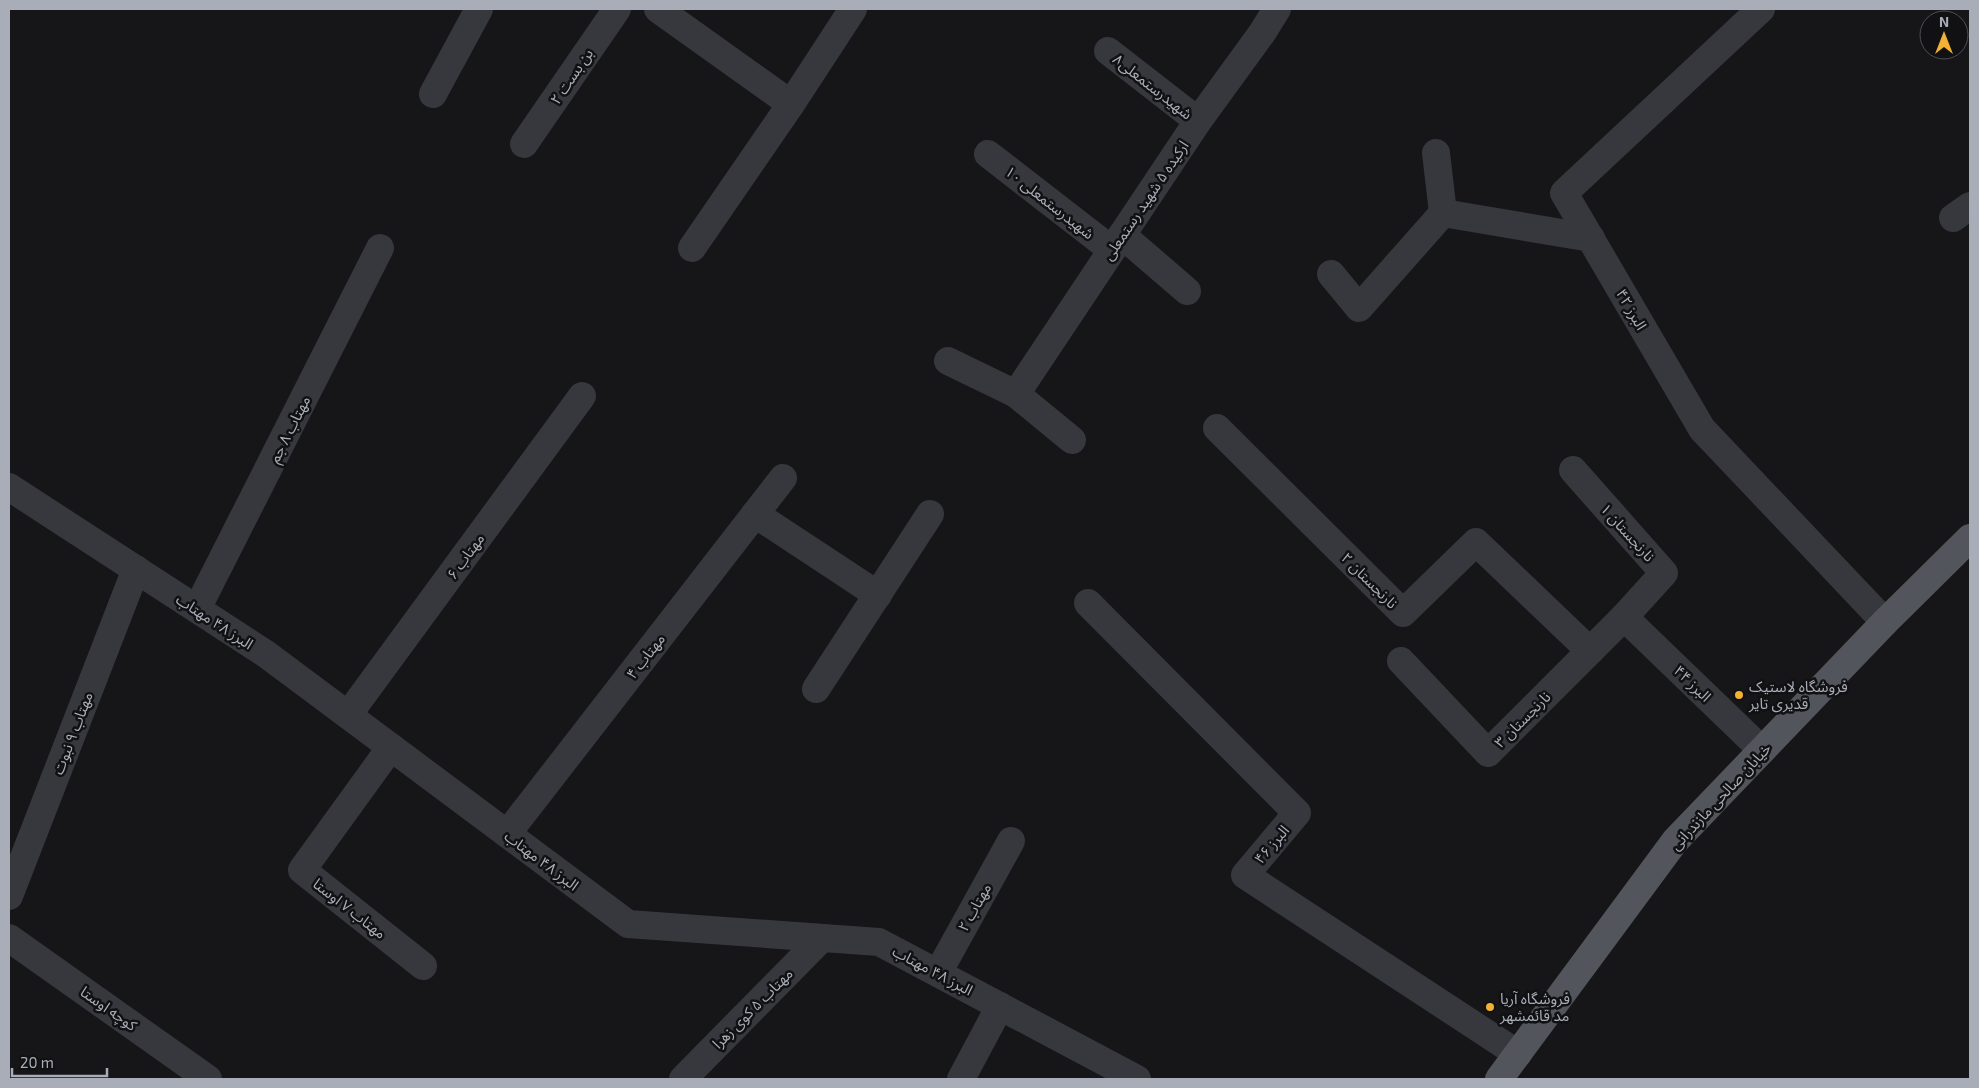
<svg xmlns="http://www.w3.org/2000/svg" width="1979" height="1088" font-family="'Exo 2','Noto Sans Arabic',sans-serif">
<rect width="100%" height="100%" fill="#161618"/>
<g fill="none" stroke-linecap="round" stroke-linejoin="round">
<!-- minor -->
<g stroke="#37383d" stroke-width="28">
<polyline points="658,9 791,104 692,248"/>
<polyline points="1761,9 1564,193 1702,429 1885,622"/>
<polyline points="1108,51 1198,121"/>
<polyline points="433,94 479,9"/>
<polyline points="791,104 853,9"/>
<polyline points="524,144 617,9"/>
<polyline points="1436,153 1443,213"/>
<polyline points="988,154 1112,250"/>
<polyline points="1953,218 1970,206"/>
<polyline points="1122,235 1187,291"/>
<polyline points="1331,274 1359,308 1443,213 1591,238"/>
<polyline points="948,361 1016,394 1072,440"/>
<polyline points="1016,394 1198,121 1262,33 1277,9"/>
<polyline points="1217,428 1403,613 1476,542 1590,651"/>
<polyline points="9,487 266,654 628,924 879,942 1137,1079"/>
<polyline points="755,514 878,595"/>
<polyline points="1088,603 1297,813 1245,875 1518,1054"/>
<polyline points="197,609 380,248"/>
<polyline points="1624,617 1762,750"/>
<polyline points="1401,661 1488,753 1624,617 1664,573 1573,470"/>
<polyline points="816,689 930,514"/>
<polyline points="348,715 582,396"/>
<polyline points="391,747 302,870 423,966"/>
<polyline points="507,834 783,478"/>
<polyline points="9,896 136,569"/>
<polyline points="9,938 208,1079"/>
<polyline points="938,973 1011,841"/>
<polyline points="683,1079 822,938"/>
<polyline points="961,1079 1000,1006"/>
</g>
<!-- major -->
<polyline stroke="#53555c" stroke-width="28" points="1499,1079 1675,841 1885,622 1970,538"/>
</g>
<!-- markers -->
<g fill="#f2b134" stroke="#111113" stroke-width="2">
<circle cx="1739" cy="695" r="5"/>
<circle cx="1490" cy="1007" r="5"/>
</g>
<g text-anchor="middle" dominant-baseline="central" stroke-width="5" stroke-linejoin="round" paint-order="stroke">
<!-- street labels -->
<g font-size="15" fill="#a8adb8" stroke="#111113">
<text transform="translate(571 76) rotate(-56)">بن بست ۲</text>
<text transform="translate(1153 86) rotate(38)">شهیدرستمعلی۸</text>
<text transform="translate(1145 200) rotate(-56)">ارکیده ۵ شهید رستمعلی</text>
<text transform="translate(1050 202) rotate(38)">شهیدرستمعلی ۱۰</text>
<text transform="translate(1632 309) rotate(60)">البرز ۴۲</text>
<text transform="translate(289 429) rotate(-63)">مهتاب ۸ جم</text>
<text transform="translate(1628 532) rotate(48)">نارنجستان ۱</text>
<text transform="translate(465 556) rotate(-54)">مهتاب ۶</text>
<text transform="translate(1370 580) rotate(45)">نارنجستان ۲</text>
<text transform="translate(215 621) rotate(33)">البرز ۴۸ مهتاب</text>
<text transform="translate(645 656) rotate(-52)">مهتاب ۴</text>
<text transform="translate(1693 683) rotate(44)">البرز ۴۴</text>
<text transform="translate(1522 719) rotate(-45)">نارنجستان ۳</text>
<text transform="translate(72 733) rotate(-69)">مهتاب ۹ نبوت</text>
<text transform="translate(1720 796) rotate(-47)">خیابان صالحی مازندرانی</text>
<text transform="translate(1271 844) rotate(-50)">البرز ۴۶</text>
<text transform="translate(542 860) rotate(37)">البرز ۴۸ مهتاب</text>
<text transform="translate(974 907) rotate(-61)">مهتاب ۲</text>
<text transform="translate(350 908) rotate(38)">مهتاب ۷ اوستا</text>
<text transform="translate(933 970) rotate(28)">البرز ۴۸ مهتاب</text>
<text transform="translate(109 1008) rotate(35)">کوچه اوستا</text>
<text transform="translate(752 1008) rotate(-45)">مهتاب ۵ کوی زهرا</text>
</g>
<!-- poi labels -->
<g font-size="15" fill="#a8adb8" stroke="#111113" text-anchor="start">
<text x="1749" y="686">فروشگاه لاستیک<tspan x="1749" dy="17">قدیری تایر</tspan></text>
<text x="1500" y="998">فروشگاه آریا<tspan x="1500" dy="17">مد قائمشهر</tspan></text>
</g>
</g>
<!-- border -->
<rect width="1979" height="1088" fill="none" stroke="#a8adb8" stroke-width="20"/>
<!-- north arrow -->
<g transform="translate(1944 35)"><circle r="24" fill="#111113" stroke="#4d4f55"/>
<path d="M0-4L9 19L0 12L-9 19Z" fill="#f2b134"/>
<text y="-8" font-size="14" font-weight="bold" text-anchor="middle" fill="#a8adb8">N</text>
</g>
<!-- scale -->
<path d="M12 1068v8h95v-8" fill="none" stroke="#a8adb8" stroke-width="2.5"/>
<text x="20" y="1068" font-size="15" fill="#a8adb8" stroke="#111113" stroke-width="4" paint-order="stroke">20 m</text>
</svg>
